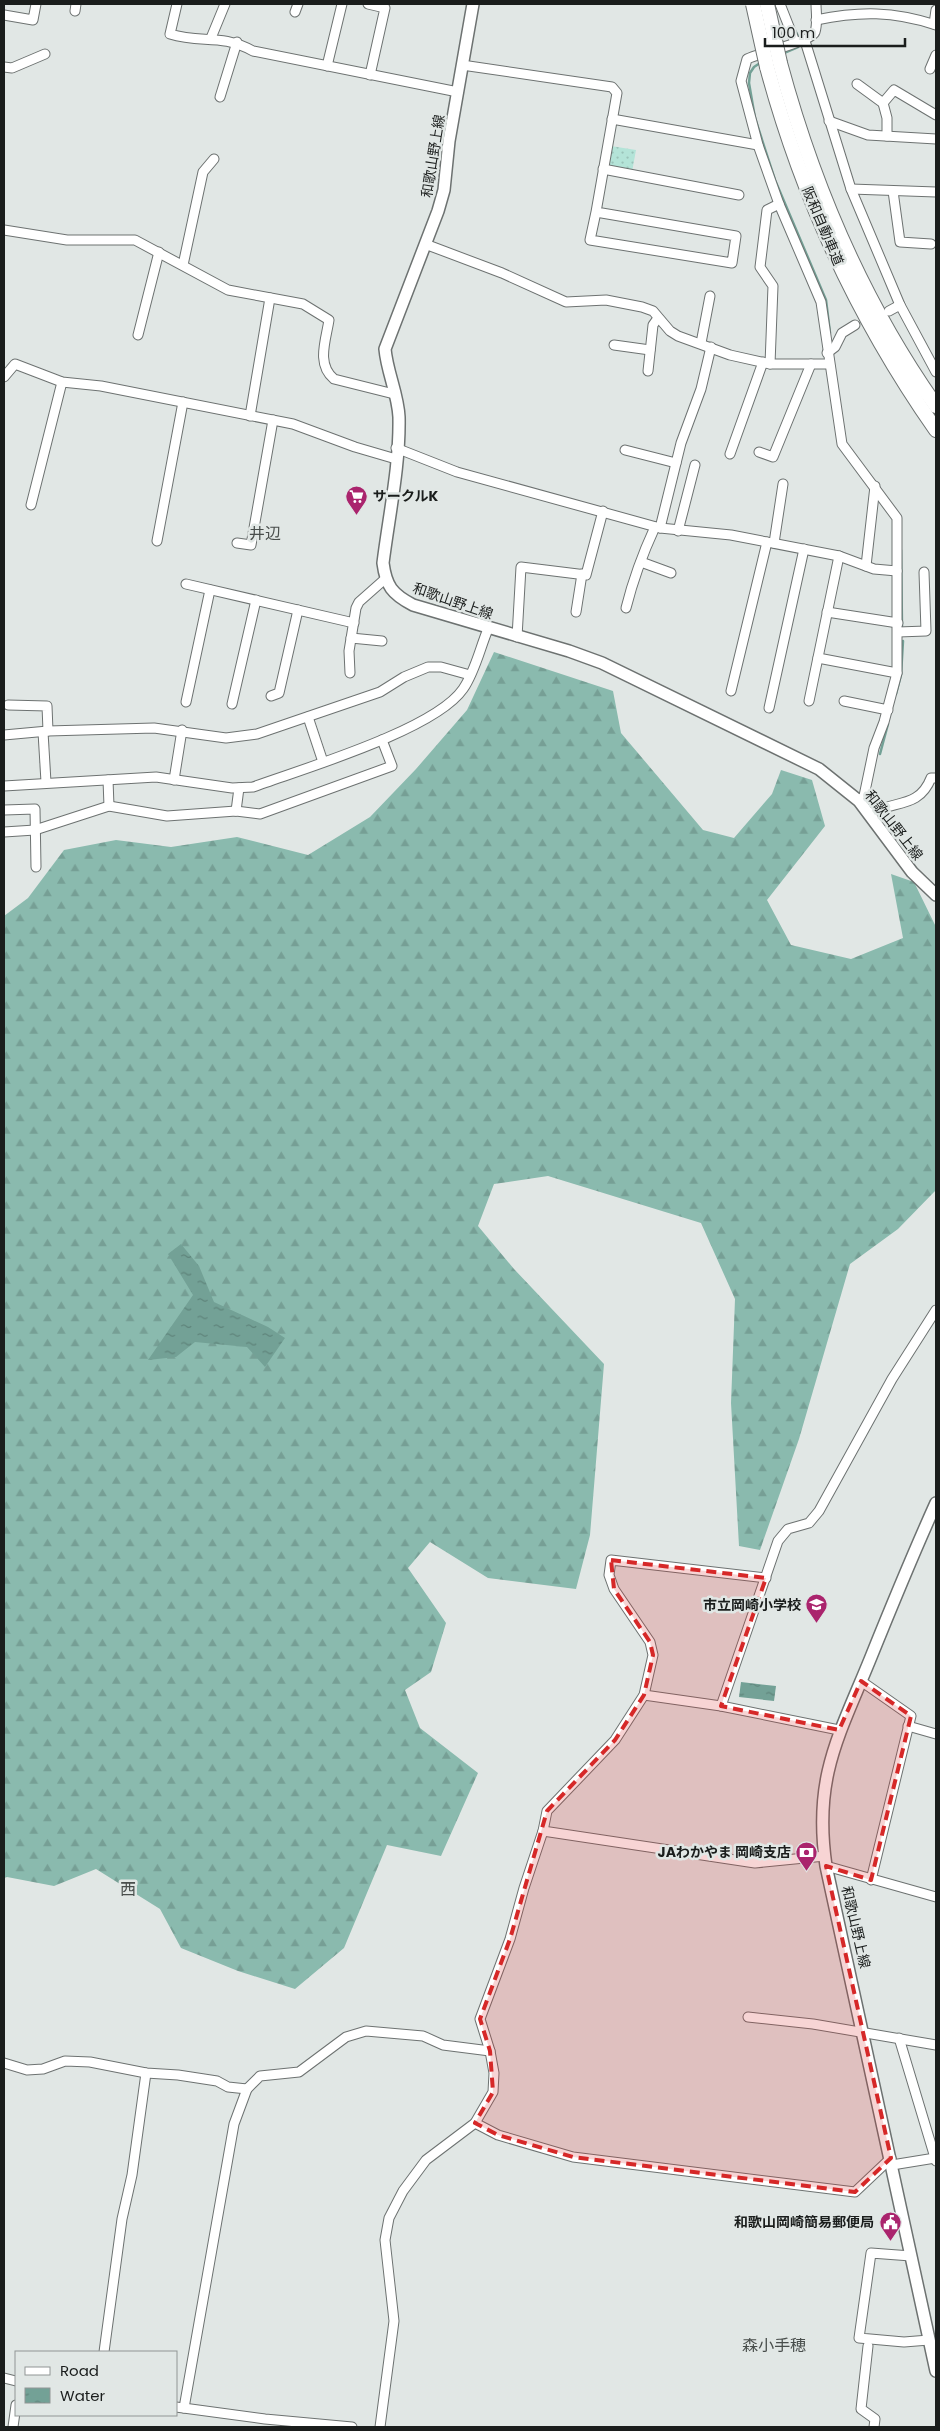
<svg xmlns="http://www.w3.org/2000/svg" width="940" height="2431" font-family="Poppins,'Noto Sans JP',sans-serif">
<defs>
<pattern id="forest-firs" width="22" height="20" patternUnits="userSpaceOnUse" patternTransform="scale(1.25)"><rect width="22" height="20" fill="#8abaae"/><path d="M5 1l3.5 6h-7zM16 11l3.5 6h-7z" fill="#769f95"/></pattern>
<pattern id="park-dots" width="8" height="8" patternUnits="userSpaceOnUse" patternTransform="scale(1.25)"><rect width="8" height="8" fill="#b4e4d8"/><path d="M2 2h.1M6 6h.1" fill="none" stroke="#9ac3b9" stroke-width="1.8" stroke-linecap="round"/></pattern>
<pattern id="water-ripples" width="26" height="14" patternUnits="userSpaceOnUse" patternTransform="scale(1.25)"><rect width="26" height="14" fill="#73a196"/><path d="M2 4q2-2 4 0t4 0M15 11q2-2 4 0t4 0" fill="none" stroke="#5e837a"/></pattern>
</defs>
<rect width="100%" height="100%" fill="#e1e7e5"/>
<!-- forest -->
<polygon fill="url(#forest-firs)" points="494,652 613,691 621,733 703,830 734,838 772,794 781,770 812,780 825,826 767,900 791,945 851,959 903,938 891,874 914,882 936,927 936,1190 898,1229 850,1264 799,1439 760,1550 739,1546 731,1403 735,1299 701,1223 548,1176 494,1184 478,1226 514,1269 604,1364 590,1535 576,1589 488,1578 430,1542 408,1568 446,1623 431,1672 405,1690 420,1728 478,1773 441,1856 387,1845 344,1948 295,1989 238,1971 181,1948 160,1909 96,1869 54,1886 7,1877 4,1878 4,916 28,898 64,850 116,840 171,847 237,837 308,855 370,817 416,769 467,710"/>
<!-- park -->
<polygon fill="url(#park-dots)" points="611,146 636,150 632,172 607,167"/>
<!-- water -->
<g fill="url(#water-ripples)">
<polygon points="181,1244 199,1266 214,1302 268,1327 285,1338 265,1367 247,1347 195,1342 176,1357 148,1360 193,1295 168,1254"/>
<polygon points="741,1682 776,1686 774,1701 739,1697"/>
</g>
<g fill="none" stroke-linecap="round" stroke-linejoin="round">
<!-- stream -->
<g stroke="#73a196" stroke-width="2.5">
<polyline points="794,28 799,38"/>
<polyline points="784,53 798,47 799,44"/>
<polyline points="760,63 754,67 750,73 749,83 755,118 775,180 826,300 830,333"/>
<polyline points="901,550 902,626"/>
<polyline points="896,694 901,675 903,641"/>
<polyline points="880,754 888,724"/>
</g>
<defs>
<g id="minor">
<path d="M177 4 170 34C202 44 220 33 253 51L458 92"/>
<polyline points="368,4 385,8 370,75"/>
<polyline points="780,4 795,42"/>
<path d="M816 4C816 12 818 23 815 32 813 41 759 53 747 59L741 81 758 145 779 204 821 302 842 444 897 518V673L884 722 874 748 864 796 859 801"/>
<polyline points="75,11 76,4"/>
<polyline points="295,12 298,4"/>
<polyline points="4,15 33,20 36,4"/>
<path d="M816 20C860 11 893 11 936 25"/>
<polyline points="934,24 936,10"/>
<polyline points="211,38 225,4"/>
<polyline points="805,41 851,189 900,305 936,372"/>
<polyline points="462,65 612,87 617,93 596,212 736,236 732,263 590,240 596,212"/>
<polyline points="327,66 342,4"/>
<polyline points="4,67 12,68 45,54"/>
<polyline points="930,69 936,55"/>
<polyline points="857,84 883,103 894,90 936,115"/>
<polyline points="220,97 237,42"/>
<polyline points="883,103 887,118 887,136"/>
<polyline points="612,119 758,145"/>
<polyline points="829,121 868,135 936,139"/>
<polyline points="603,169 739,195"/>
<polyline points="851,189 936,192"/>
<polyline points="893,191 900,242 931,244"/>
<path d="M4 230 67 240H135L228 290 303 304 329 320C326 340 316 364 334 379L394 394"/>
<polyline points="425,244 502,273 566,302 606,300 642,307 653,311 670,331 678,336 730,355 770,364 828,364"/>
<polyline points="183,265 203,172 214,159"/>
<polyline points="889,311 900,305"/>
<polyline points="138,335 159,252"/>
<polyline points="701,343 710,296"/>
<polyline points="614,345 650,350"/>
<polyline points="827,353 835,347 842,333 855,325"/>
<polyline points="770,364 773,286 760,267 767,210 779,204"/>
<polyline points="648,371 653,325 658,318"/>
<polyline points="4,377 15,364 62,382 101,386 293,424 355,447 396,459"/>
<polyline points="250,416 270,298"/>
<polyline points="396,448 457,472 660,528 731,535 839,556 874,569 897,571"/>
<polyline points="625,450 676,463"/>
<polyline points="759,452 773,457 811,364"/>
<polyline points="730,454 763,362"/>
<polyline points="31,505 62,382"/>
<polyline points="660,528 681,443 701,389 711,347"/>
<polyline points="678,531 695,465"/>
<polyline points="157,541 183,402"/>
<polyline points="237,543 251,545 273,420"/>
<polyline points="774,543 783,484"/>
<polyline points="641,562 671,573"/>
<polyline points="866,566 875,486"/>
<polyline points="186,584 354,623"/>
<path d="M626 608C633 580 643 553 655 527"/>
<polyline points="576,612 582,574"/>
<polyline points="827,612 898,623"/>
<polyline points="898,632 926,631 924,572"/>
<polyline points="517,637 521,567 586,575 603,511"/>
<polyline points="351,638 382,641"/>
<polyline points="818,658 897,673"/>
<polyline points="350,673 349,651 356,608 359,602 385,579"/>
<polyline points="731,691 767,542"/>
<polyline points="271,696 279,693 298,610"/>
<polyline points="809,701 839,556"/>
<polyline points="844,701 888,710"/>
<polyline points="186,702 210,590"/>
<polyline points="232,704 256,600"/>
<polyline points="8,705 47,706 48,731"/>
<polyline points="769,708 804,549"/>
<polyline points="308,717 323,762"/>
<polyline points="43,732 46,782"/>
<polyline points="4,735 48,731 154,728 226,738 257,734 380,692 404,677 428,667 441,667 470,675"/>
<polyline points="108,780 109,806"/>
<polyline points="174,780 182,730"/>
<path d="M4 786 156 777 232 788 253 787C302 769 435 730 463 689 475 672 480 648 488 629"/>
<polyline points="4,810 35,809 36,867"/>
<polyline points="236,811 239,788"/>
<path d="M870 814C893 800 919 809 931 778H936"/>
<polyline points="4,832 35,830 109,806 167,816 236,811 260,814 392,766 382,740"/>
<polyline points="861,1681 911,1716 871,1880"/>
<polyline points="644,1695 721,1706 839,1730"/>
<polyline points="721,1706 778,1541 788,1529 809,1523 819,1511 892,1379 936,1310"/>
<polyline points="908,1726 936,1734"/>
<polyline points="543,1831 755,1863 825,1856"/>
<polyline points="826,1866 936,1897"/>
<polyline points="748,2017 813,2024 936,2045"/>
<polyline points="899,2038 936,2161"/>
<polyline points="4,2063 27,2070 43,2069 65,2061 90,2062 146,2073 178,2075 217,2081 228,2087 247,2089"/>
<polyline points="475,2123 498,2135 573,2157 855,2192 891,2158"/>
<polyline points="892,2165 935,2158"/>
<polyline points="911,2256 871,2253 859,2338 904,2342 929,2340"/>
<polyline points="868,2346 861,2409 875,2419 874,2427"/>
<polyline points="104,2352 122,2219 132,2175 146,2073"/>
<polyline points="4,2378 16,2381"/>
<polyline points="176,2407 265,2419 352,2427"/>
<polyline points="184,2408 234,2124 247,2089 260,2076 299,2072 346,2037 366,2031 423,2036 443,2045 490,2051"/>
<polyline points="13,2427 16,2405"/>
<polyline points="380,2427 394,2321 385,2240 389,2218 403,2191 426,2160 475,2123 493,2092 494,2073 490,2051 480,2019 510,1939 524,1888 543,1831 547,1811 615,1740 644,1695 653,1655 650,1642 614,1589 609,1575 611,1560 766,1578"/>
</g>
<g id="major">
<path d="M473 4 449 141 444 190 438 211 385 349C387 372 398 394 399 417 400 465 389 515 383 563 386 586 392 594 413 605L569 651 602 663 819 769 859 801 912 872 936 895"/>
<path d="M936 1503C913 1554 892 1605 871 1657 839 1736 813 1777 826 1866L936 2371"/>
</g>
<g id="highway">
<path d="M780 63C813 185 864 304 936 406"/>
<path d="M767 67C802 197 859 320 936 430"/>
</g>
</defs>
<!-- minor casing -->
<use href="#minor" stroke="#6d7271" stroke-width="11"/>
<!-- major casing -->
<use href="#major" stroke="#6d7271" stroke-width="14"/>
<!-- highway casing -->
<use href="#highway" stroke="#6d7271" stroke-width="16"/>
<!-- minor -->
<use href="#minor" stroke="#fff" stroke-width="9"/>
<!-- major -->
<use href="#major" stroke="#fff" stroke-width="11"/>
<!-- highway -->
<use href="#highway" stroke="#fff" stroke-width="14"/>
<defs>
<g id="highway-bridge">
<polyline points="753,4 767,67"/>
<polyline points="767,4 780,63"/>
</g>
</defs>
<!-- highway-bridge casing -->
<use href="#highway-bridge" stroke="#6d7271" stroke-width="16" stroke-linecap="butt"/>
<!-- highway-bridge -->
<use href="#highway-bridge" stroke="#fff" stroke-width="14"/>
</g>
<!-- marked area -->
<path fill="#d62828" fill-opacity="0.2" stroke="#d62828" stroke-width="4" stroke-dasharray="10 6" stroke-linejoin="round" d="M611 1560 766 1578 721 1706 839 1730 861 1681 911 1716 871 1880 826 1866 891 2158 855 2192 573 2157 498 2135 475 2123 493 2092 490 2051 480 2019 510 1939 547 1811 615 1740 644 1695 653 1655 650 1642 614 1589Z"/>
<!-- icons -->
<defs>
<symbol id="supermarket-pin" viewBox="-11 -11 22 30"><path d="M0 17L-7.5 6A9.5 9.5 0 1 1 7.5 6Z" fill="#aa246d" stroke="#e1e7e5"/><path d="M-6-5.5h2.5l.6 2H6L4.5 2H-2.5L-4.4-4H-6ZM-1.5 3.2a1.3 1.3 0 1 0 .1 0ZM3 3.2a1.3 1.3 0 1 0 .1 0Z" fill="#fff"/></symbol>
<symbol id="school-pin" viewBox="-11 -11 22 30"><path d="M0 17L-7.5 6A9.5 9.5 0 1 1 7.5 6Z" fill="#aa246d" stroke="#e1e7e5"/><path d="M0-5L7-2L0 1L-7-2ZM-4 1L0 2.5L4 1V4Q0 6-4 4Z" fill="#fff"/></symbol>
<symbol id="bank-pin" viewBox="-11 -11 22 30"><path d="M0 17L-7.5 6A9.5 9.5 0 1 1 7.5 6Z" fill="#aa246d" stroke="#e1e7e5"/><path d="M-6-4H6V4H-6ZM0-2.3a2.3 2.3 0 1 0 0 4.6a2.3 2.3 0 1 0 0-4.6Z" fill="#fff"/></symbol>
<symbol id="civic-pin" viewBox="-11 -11 22 30"><path d="M0 17L-7.5 6A9.5 9.5 0 1 1 7.5 6Z" fill="#aa246d" stroke="#e1e7e5"/><path d="M-.6-6.5H3V-4.5H.6V-3L4-1V1h2V6H-6V1h2V-1L-.6-3ZM-1.2 2.5V6h2.4V2.5Z" fill="#fff"/></symbol>
</defs>
<g fill-rule="evenodd">
<use href="#supermarket-pin" x="344" y="484" width="25" height="34"/>
<use href="#school-pin" x="804" y="1592" width="25" height="34"/>
<use href="#bank-pin" x="794" y="1840" width="25" height="34"/>
<use href="#civic-pin" x="878" y="2210" width="25" height="34"/>
</g>
<g text-anchor="middle" dominant-baseline="central" stroke-width="5" stroke-linejoin="round" paint-order="stroke">
<!-- street labels -->
<g font-size="14" fill="#1a1d1c" stroke="#e1e7e5">
<text transform="translate(433 156) rotate(-81)">和歌山野上線</text>
<text transform="translate(823 226) rotate(67)">阪和自動車道</text>
<text transform="translate(453 601) rotate(19)">和歌山野上線</text>
<text transform="translate(894 825) rotate(52)">和歌山野上線</text>
<text transform="translate(856 1927) rotate(77)">和歌山野上線</text>
</g>
<!-- poi labels -->
<g font-size="14" font-weight="bold" fill="#1a1d1c" stroke="#e1e7e5" text-anchor="end">
<text x="373" y="496" text-anchor="start">サークルK</text>
<text x="801" y="1605">市立岡崎小学校</text>
<text x="791" y="1852">JAわかやま 岡崎支店</text>
<text x="874" y="2222">和歌山岡崎簡易郵便局</text>
</g>
<!-- quarter labels -->
<g font-size="16" fill="#494e4c" stroke="#e1e7e5">
<text x="265" y="533">井辺</text>
<text x="128" y="1889">西</text>
<text x="774" y="2345">森小手穂</text>
</g>
</g>
<!-- border -->
<rect width="940" height="2431" fill="none" stroke="#1a1d1c" stroke-width="10"/>
<!-- legend -->
<rect x="15" y="2351" width="162" height="65" fill="#e1e7e5" stroke="#919695"/>
<rect x="25" y="2367" width="25" height="8" fill="#ffffff" stroke="#919695"/>
<text x="60" y="2376" font-size="15" fill="#1a1d1c">Road</text>
<rect x="25" y="2388" width="25" height="15" fill="url(#water-ripples)" stroke="#919695"/>
<text x="60" y="2401" font-size="15" fill="#1a1d1c">Water</text>
<!-- scale -->
<path d="M765 38v8h140v-8" fill="none" stroke="#1a1d1c" stroke-width="2.5"/>
<text x="772" y="38" font-size="15" fill="#1a1d1c" stroke="#e1e7e5" stroke-width="4" paint-order="stroke">100 m</text>
</svg>
